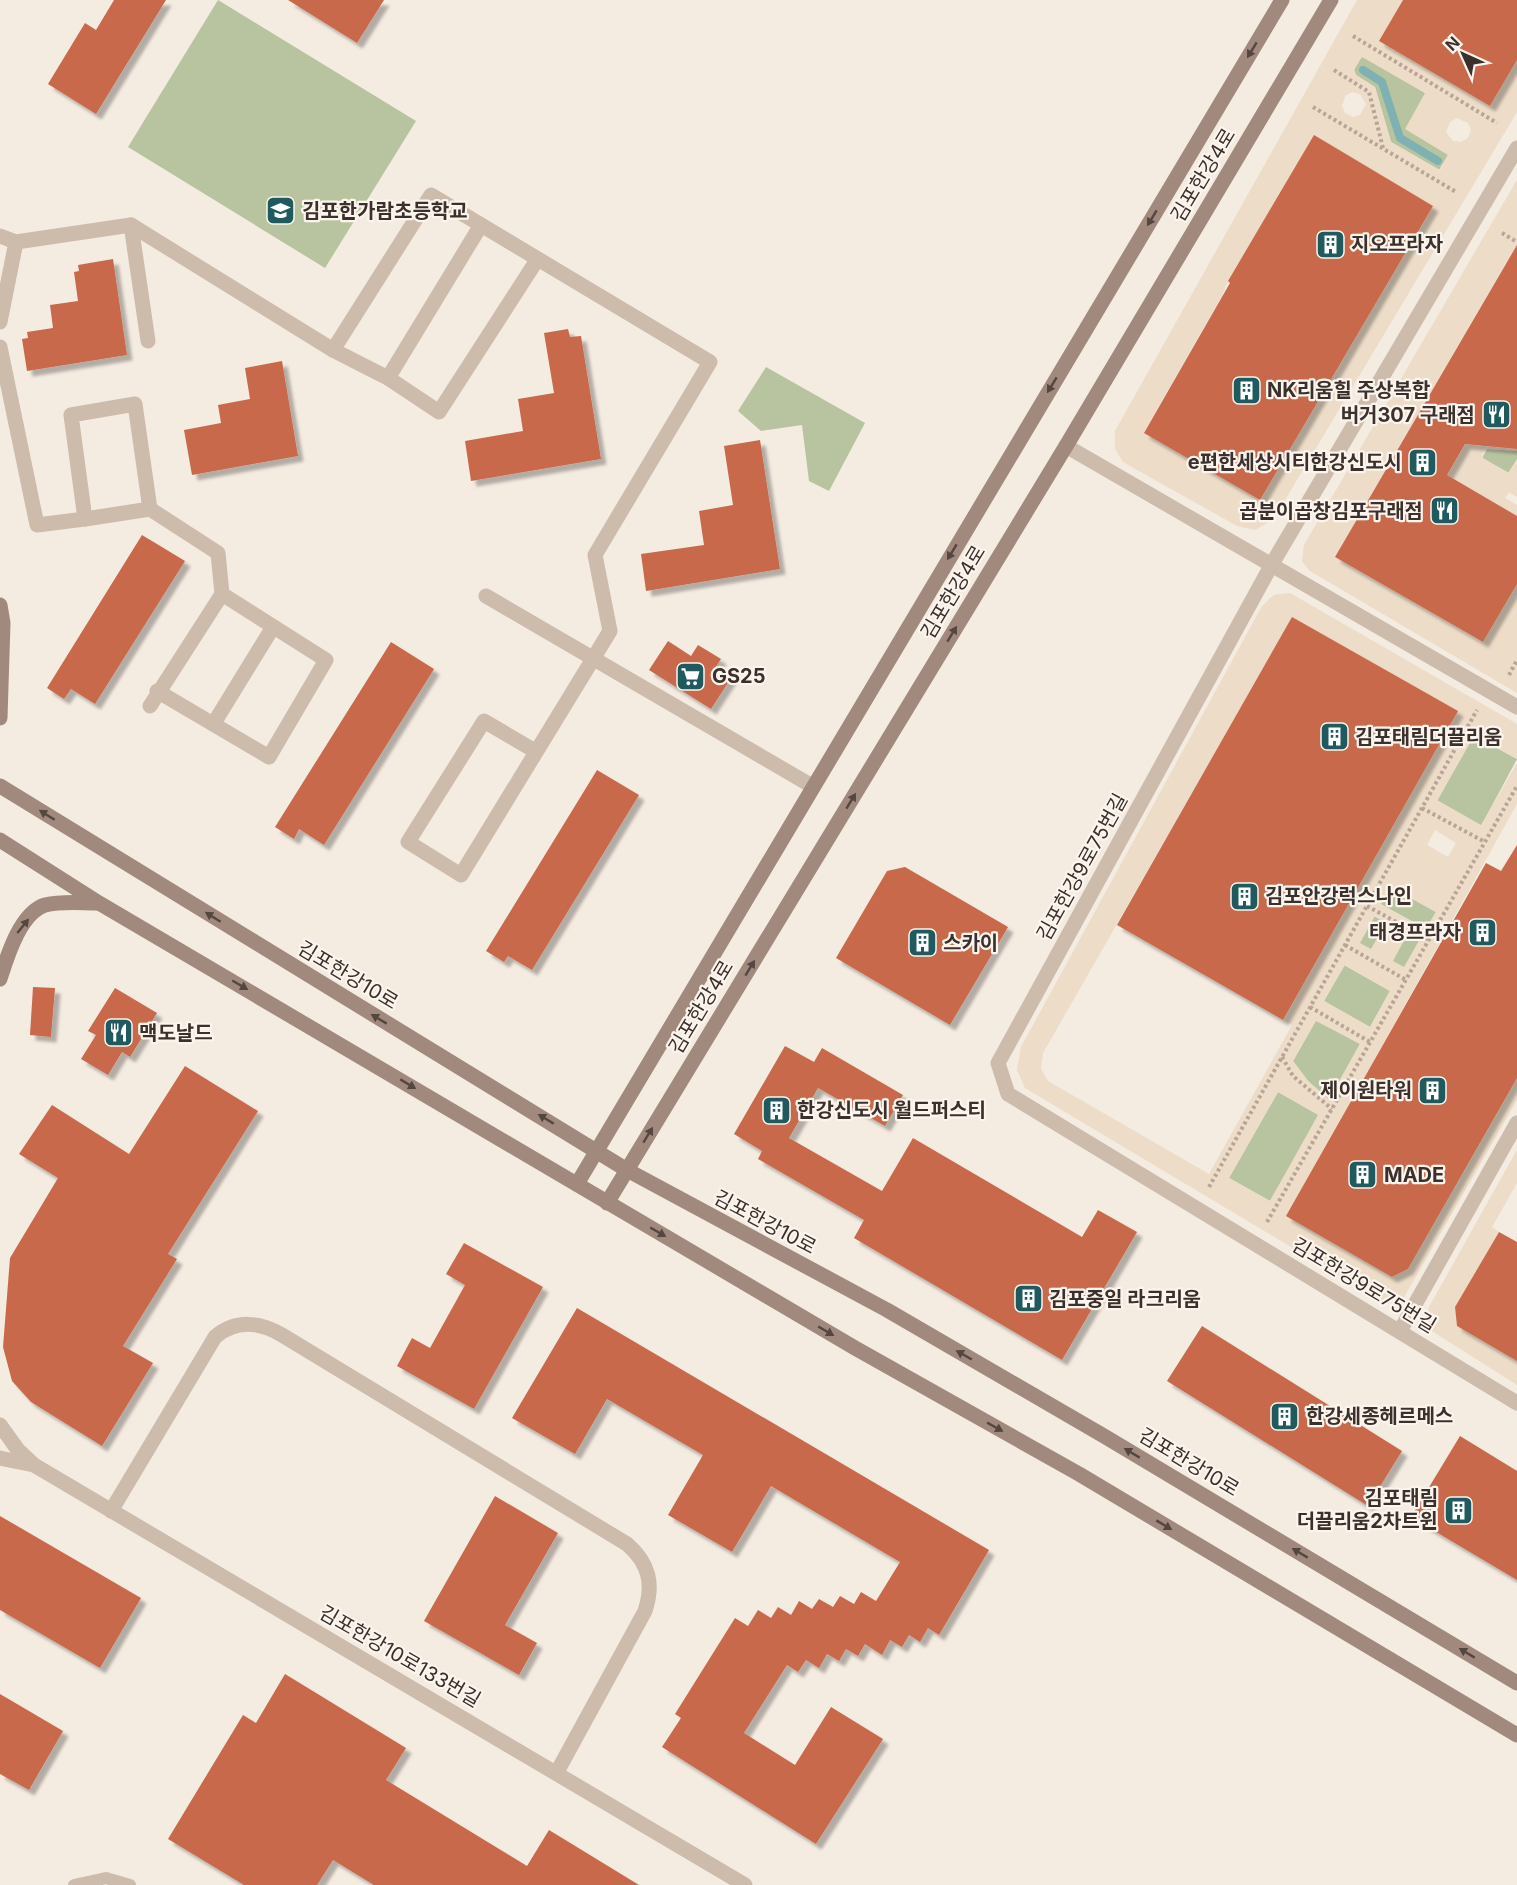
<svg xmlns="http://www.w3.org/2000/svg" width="1517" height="1885" font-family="Inter,'Noto Sans KR',sans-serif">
<defs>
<filter id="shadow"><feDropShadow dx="5.5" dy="5.5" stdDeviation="1.5" flood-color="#0004"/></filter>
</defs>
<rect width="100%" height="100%" fill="#f4ebe1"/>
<!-- green -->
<g fill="#b8c4a0" fill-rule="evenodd">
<polygon points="218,0 416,121 325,268 128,147"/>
<path d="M1362 56 1425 93 1448 155 1439 170 1391 142 1375 87 1356 75 1354 70ZM1362 69 1383 81 1402 138 1438 161 1400 139 1381 82Z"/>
<polygon points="766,367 865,423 829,491 809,481 802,425 761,431 738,411"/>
<polygon points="1487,449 1517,451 1517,459 1509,473 1482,458"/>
<polygon points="1474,735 1517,759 1481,826 1437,801"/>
<polygon points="1390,886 1436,912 1426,929 1380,904"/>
<polygon points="1374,916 1386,923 1371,950 1359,943"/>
<polygon points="1407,934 1419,941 1404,968 1392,961"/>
<polygon points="1344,965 1390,991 1370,1027 1324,1001"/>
<polygon points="1316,1020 1360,1044 1329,1100 1308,1081 1293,1061"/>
<polygon points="1278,1092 1319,1115 1270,1201 1229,1178"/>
</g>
<!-- plaza -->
<g fill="#ecdcc8" fill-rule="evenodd">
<path d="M1357 0H1403L1379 41 1490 106 1517 60V112L1273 520 1255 530 1237 526 1123 462 1115 449V431ZM1362 57 1425 93 1405 129 1448 155 1440 170 1391 142 1375 87 1356 75 1354 69ZM1352 92 1360 94 1366 104 1360 115 1353 117 1345 113 1342 106 1345 96ZM1457 118 1468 123 1471 130 1468 138 1461 142 1453 141 1446 132 1450 122ZM1314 136 1433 206 1260 500 1144 432 1222 296 1228 281Z"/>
<polygon points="1517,180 1517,269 1506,263 1335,557 1482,642 1517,584 1517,693 1310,571 1302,561 1304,545"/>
<polygon points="1465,444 1517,449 1517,451 1487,449 1482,454 1483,458 1508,473 1517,459 1517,497 1509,492 1505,498 1517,505 1517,516 1447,475"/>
<path d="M1290 593 1517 724V759L1474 736 1437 800 1481 825 1517 763V804L1348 1107 1392 1277 1408 1269 1517 1078V1100L1403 1299 1387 1304 1025 1088 1017 1070 1021 1047 1262 606 1274 595ZM1204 772 1376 856 1283 1020 1292 1025 1209 1174 1048 1081 1041 1069 1043 1053ZM1435 830 1456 843 1448 857 1427 845ZM1390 887 1436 912 1426 929 1381 904ZM1375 916 1386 923 1371 949 1360 943ZM1407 935 1419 941 1404 967 1393 961ZM1345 965 1390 991 1370 1027 1324 1001ZM1316 1021 1360 1044 1329 1099 1308 1081 1293 1061ZM1278 1092 1318 1115 1270 1201 1229 1178Z"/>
<polygon points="1517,1150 1517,1183 1492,1227 1499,1232 1455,1307 1457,1326 1517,1361 1517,1385 1432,1331 1426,1321 1429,1307"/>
</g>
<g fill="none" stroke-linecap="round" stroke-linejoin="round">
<!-- stream -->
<polyline stroke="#7fb0b2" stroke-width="8" points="1363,70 1382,82 1400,138 1438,161"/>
</g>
<!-- building -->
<g fill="#c8694b" filter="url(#shadow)">
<polygon points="114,0 166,0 96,114 48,84 85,23 96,30"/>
<polygon points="288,0 384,0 357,43"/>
<polygon points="1403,0 1517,0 1517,60 1490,106 1379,41"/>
<polygon points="1314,135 1433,206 1260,500 1144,433 1230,283 1228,281"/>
<polygon points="1517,245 1517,449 1465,444 1447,475 1517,516 1517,584 1483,642 1335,557"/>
<polygon points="113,259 127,355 27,371 22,339 28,338 27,332 53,328 50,305 78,301 74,272 79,271 78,265"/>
<polygon points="568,329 570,337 581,336 601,459 471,481 465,441 523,431 518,399 554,393 544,333"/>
<polygon points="282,361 298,456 192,475 184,430 221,423 218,405 250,399 245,368"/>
<polygon points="760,440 780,569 646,591 641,554 704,545 699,511 733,505 724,446"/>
<polygon points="142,535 185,561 95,704 71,689 64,699 47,688"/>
<polygon points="1292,617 1458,711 1283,1020 1117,925"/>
<polygon points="668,641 691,656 698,645 721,659 715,668 731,678 711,709 649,670"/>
<polygon points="391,642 434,669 324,845 299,829 294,839 275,827"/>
<polygon points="597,770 639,795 532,970 508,956 504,962 486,951"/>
<polygon points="1517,845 1517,1078 1408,1269 1392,1277 1286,1216 1486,863 1501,871"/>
<polygon points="905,867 1008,927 950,1025 836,958 887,871"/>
<polygon points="33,987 55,988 51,1037 30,1035"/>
<polygon points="115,988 157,1013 130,1057 122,1052 108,1075 81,1059 96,1035 88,1031"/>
<polygon points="785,1046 814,1062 822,1048 903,1095 885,1126 818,1088 789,1138 882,1191 913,1138 1082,1237 1098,1210 1137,1232 1062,1360 854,1238 864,1220 758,1159 762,1151 734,1134"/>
<polygon points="185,1066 258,1111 168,1254 177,1259 123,1346 153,1363 102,1446 31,1402 12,1381 3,1347 10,1258 58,1178 19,1154 52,1105 129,1154"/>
<polygon points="1499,1232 1517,1242 1517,1361 1457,1326 1455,1307"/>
<polygon points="464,1243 543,1287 474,1409 397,1366 412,1338 430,1348 465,1285 446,1274"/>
<polygon points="577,1308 989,1550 939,1635 928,1628 920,1642 909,1635 902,1647 890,1640 882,1655 865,1644 858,1656 846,1649 839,1661 827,1654 819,1668 806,1660 798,1672 787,1665 744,1733 795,1765 831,1707 883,1739 816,1844 662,1747 681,1718 675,1714 735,1618 748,1626 758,1610 771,1618 778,1607 791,1615 799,1601 812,1609 819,1599 833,1607 840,1596 854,1604 861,1592 876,1601 900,1562 771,1486 732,1552 668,1515 703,1455 607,1399 575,1454 512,1418"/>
<polygon points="1202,1326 1402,1451 1368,1506 1167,1381"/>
<polygon points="1460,1436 1517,1471 1517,1580 1411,1517"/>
<polygon points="495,1496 558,1533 505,1625 537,1643 519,1675 424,1621"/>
<polygon points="0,1516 141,1598 100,1668 0,1610"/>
<polygon points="285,1674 406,1748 386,1780 527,1866 549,1830 639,1885 374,1885 333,1860 317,1885 244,1885 168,1839 243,1715 256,1723"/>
<polygon points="0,1694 63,1731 29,1790 0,1774"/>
</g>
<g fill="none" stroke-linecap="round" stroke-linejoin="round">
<!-- path -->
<g stroke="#b9a596" stroke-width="4" stroke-dasharray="3 3" stroke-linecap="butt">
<polyline points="1353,36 1497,123"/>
<polyline points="1334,70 1369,92 1383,148"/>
<polyline points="1313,107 1456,192"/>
<polyline points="1502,233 1517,242"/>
<polyline points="1509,675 1517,660"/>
<polyline points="1422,808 1485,842"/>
<polyline points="1367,906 1429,940"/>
<polyline points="1345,945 1406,980"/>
<polyline points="1310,1007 1370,1042"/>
<polyline points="1282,1057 1293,1076 1332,1109"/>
<polyline points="1209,1187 1477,710"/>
<polyline points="1267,1222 1517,786"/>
</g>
<!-- lane -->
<polyline stroke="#cdbbac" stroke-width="12" points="74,1885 106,1878 130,1885"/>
<!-- street -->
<g stroke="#cdbbac" stroke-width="15">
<polyline points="1517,148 1272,564 998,1063 1008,1094 1517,1403"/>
<polyline points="131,225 148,341"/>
<polyline points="0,236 16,242 131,225 333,350 431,195 710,362 595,555 610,631 461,875 408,842 484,721 535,751"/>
<polyline points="0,322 16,242"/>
<polyline points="0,347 37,525 85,519 71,415 135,404 150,509 218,553 222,594 150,706"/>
<polyline points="333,350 388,378 439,412 537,260"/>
<polyline points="388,378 481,225"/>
<polyline points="1066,446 1517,707"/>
<polyline points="85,519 150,509"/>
<polyline points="486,596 812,786"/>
<polyline points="157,691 269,757 326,660 222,594"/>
<polyline points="214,723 273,627"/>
<polyline points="1400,1331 1517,1123"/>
<polyline points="0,1425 18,1450 34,1465 745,1885"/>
<polyline points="0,1458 34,1465"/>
<path d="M111 1511 215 1337C236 1319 260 1322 282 1335L627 1544C649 1563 654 1584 645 1611L557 1772"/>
</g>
<!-- secondary -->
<g stroke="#a18a7d" stroke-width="15">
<polyline points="0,605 3,623 0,718"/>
<polyline points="0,786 627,1170 887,1310 1104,1436 1517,1683"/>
<polyline points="0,840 99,903 855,1348 1079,1474 1517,1735"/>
<path d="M0 979C7 957 20 913 45 905 62 901 80 903 97 903"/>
<polyline points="577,1184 1282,0"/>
<polyline points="607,1203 1066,446 1331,0"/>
</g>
</g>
<!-- one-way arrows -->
<defs><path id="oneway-solid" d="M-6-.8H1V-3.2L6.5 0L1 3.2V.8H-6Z" transform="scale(1.5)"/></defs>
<g fill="#544640">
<use href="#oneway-solid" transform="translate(1252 50) rotate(121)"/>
<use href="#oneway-solid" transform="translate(1152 218) rotate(121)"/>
<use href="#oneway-solid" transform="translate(1052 385) rotate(121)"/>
<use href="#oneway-solid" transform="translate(952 552) rotate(121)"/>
<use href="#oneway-solid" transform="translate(952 634) rotate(-59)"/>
<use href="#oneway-solid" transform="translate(851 801) rotate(-59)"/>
<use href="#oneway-solid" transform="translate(47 815) rotate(-148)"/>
<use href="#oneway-solid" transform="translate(213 917) rotate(-148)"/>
<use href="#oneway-solid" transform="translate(23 926) rotate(-51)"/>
<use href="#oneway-solid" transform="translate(750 968) rotate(-59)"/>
<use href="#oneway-solid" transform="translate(240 985) rotate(30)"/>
<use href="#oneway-solid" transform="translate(379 1019) rotate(-149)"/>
<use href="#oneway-solid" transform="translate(408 1084) rotate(31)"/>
<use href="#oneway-solid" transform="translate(546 1119) rotate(-149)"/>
<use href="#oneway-solid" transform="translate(648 1135) rotate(-59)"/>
<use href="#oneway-solid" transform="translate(658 1232) rotate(30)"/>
<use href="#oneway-solid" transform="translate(826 1331) rotate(30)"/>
<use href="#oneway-solid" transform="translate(964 1355) rotate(-150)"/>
<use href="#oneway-solid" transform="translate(995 1427) rotate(29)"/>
<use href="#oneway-solid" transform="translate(1132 1453) rotate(-149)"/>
<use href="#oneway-solid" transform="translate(1164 1525) rotate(31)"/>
<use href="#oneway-solid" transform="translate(1300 1553) rotate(-149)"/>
<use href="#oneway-solid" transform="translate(1467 1653) rotate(-149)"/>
</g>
<!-- icons -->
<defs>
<symbol id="school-square" viewBox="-11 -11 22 22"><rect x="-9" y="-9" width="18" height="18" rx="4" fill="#1f5a5e" stroke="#fbf5ee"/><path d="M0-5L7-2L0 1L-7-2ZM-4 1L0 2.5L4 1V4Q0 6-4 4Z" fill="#fff"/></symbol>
<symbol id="building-square" viewBox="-11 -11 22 22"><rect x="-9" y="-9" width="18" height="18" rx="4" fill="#1f5a5e" stroke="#fbf5ee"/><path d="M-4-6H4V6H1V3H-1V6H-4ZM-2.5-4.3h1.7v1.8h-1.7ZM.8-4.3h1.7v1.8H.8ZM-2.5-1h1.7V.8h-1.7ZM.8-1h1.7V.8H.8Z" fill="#fff"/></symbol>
<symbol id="restaurant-square" viewBox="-11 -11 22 22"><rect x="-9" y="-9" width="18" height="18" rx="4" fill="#1f5a5e" stroke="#fbf5ee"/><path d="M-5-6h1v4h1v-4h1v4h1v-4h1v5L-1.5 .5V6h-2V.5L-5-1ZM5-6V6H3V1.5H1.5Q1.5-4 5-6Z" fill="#fff"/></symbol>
<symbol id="supermarket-square" viewBox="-11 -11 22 22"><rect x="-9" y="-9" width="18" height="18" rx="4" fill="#1f5a5e" stroke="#fbf5ee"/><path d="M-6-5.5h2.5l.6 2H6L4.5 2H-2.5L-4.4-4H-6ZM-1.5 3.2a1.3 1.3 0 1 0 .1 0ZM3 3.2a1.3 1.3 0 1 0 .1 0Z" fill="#fff"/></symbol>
</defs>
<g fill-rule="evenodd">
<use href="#school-square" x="264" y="194" width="33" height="33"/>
<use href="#building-square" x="1314" y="228" width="33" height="33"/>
<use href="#building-square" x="1230" y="374" width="33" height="33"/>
<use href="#restaurant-square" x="1480" y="398" width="33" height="33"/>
<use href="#building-square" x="1406" y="446" width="33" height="33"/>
<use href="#restaurant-square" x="1428" y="494" width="33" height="33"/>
<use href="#supermarket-square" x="674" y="660" width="33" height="33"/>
<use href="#building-square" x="1318" y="720" width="33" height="33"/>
<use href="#building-square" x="1228" y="880" width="33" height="33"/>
<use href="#building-square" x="1466" y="916" width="33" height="33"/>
<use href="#building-square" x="906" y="926" width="33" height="33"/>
<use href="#restaurant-square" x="102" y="1016" width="33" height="33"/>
<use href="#building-square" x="1416" y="1074" width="33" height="33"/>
<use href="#building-square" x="760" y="1094" width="33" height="33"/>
<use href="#building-square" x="1346" y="1158" width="33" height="33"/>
<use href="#building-square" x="1012" y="1282" width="33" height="33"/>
<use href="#building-square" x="1268" y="1400" width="33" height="33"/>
<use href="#building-square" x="1442" y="1494" width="33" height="33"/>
</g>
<g text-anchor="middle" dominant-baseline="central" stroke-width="4.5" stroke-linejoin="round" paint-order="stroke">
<!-- street labels -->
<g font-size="20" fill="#3b302b" stroke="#fbf5ee">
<text transform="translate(1203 175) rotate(-59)">김포한강4로</text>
<text transform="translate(953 592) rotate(-59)">김포한강4로</text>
<text transform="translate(1082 867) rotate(-61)">김포한강9로75번길</text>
<text transform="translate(348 975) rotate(31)">김포한강10로</text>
<text transform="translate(701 1007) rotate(-59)">김포한강4로</text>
<text transform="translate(765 1222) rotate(28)">김포한강10로</text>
<text transform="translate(1364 1285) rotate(31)">김포한강9로75번길</text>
<text transform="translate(1189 1462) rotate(31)">김포한강10로</text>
<text transform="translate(400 1656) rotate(30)">김포한강10로133번길</text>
</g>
<!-- poi labels -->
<g font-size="20" font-weight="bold" fill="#3b302b" stroke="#fbf5ee" text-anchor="start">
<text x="302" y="211">김포한가람초등학교</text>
<text x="1351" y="244">지오프라자</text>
<text x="1267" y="390">NK리움힐 주상복합</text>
<text x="1475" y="415" text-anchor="end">버거307 구래점</text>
<text x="1402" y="462" text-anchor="end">e편한세상시티한강신도시</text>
<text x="1423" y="511" text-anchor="end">곱분이곱창김포구래점</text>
<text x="712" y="676">GS25</text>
<text x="1355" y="737">김포태림더끌리움</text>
<text x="1265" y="896">김포안강럭스나인</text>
<text x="1461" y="932" text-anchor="end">태경프라자</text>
<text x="943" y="943">스카이</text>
<text x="139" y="1033">맥도날드</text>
<text x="1412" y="1090" text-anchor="end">제이원타워</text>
<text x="797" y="1110">한강신도시 월드퍼스티</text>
<text x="1384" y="1175">MADE</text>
<text x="1049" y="1299">김포중일 라크리움</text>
<text x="1306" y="1416">한강세종헤르메스</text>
<text x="1438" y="1498" text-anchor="end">김포태림<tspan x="1438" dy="23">더끌리움2차트윈</tspan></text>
</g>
</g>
<!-- north arrow -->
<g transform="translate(1463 54) rotate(315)" stroke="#fbf5ee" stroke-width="4.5" paint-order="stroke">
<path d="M0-4.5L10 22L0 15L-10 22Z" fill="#3b302b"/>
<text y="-9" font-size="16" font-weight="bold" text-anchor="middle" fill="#3b302b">N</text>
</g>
</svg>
